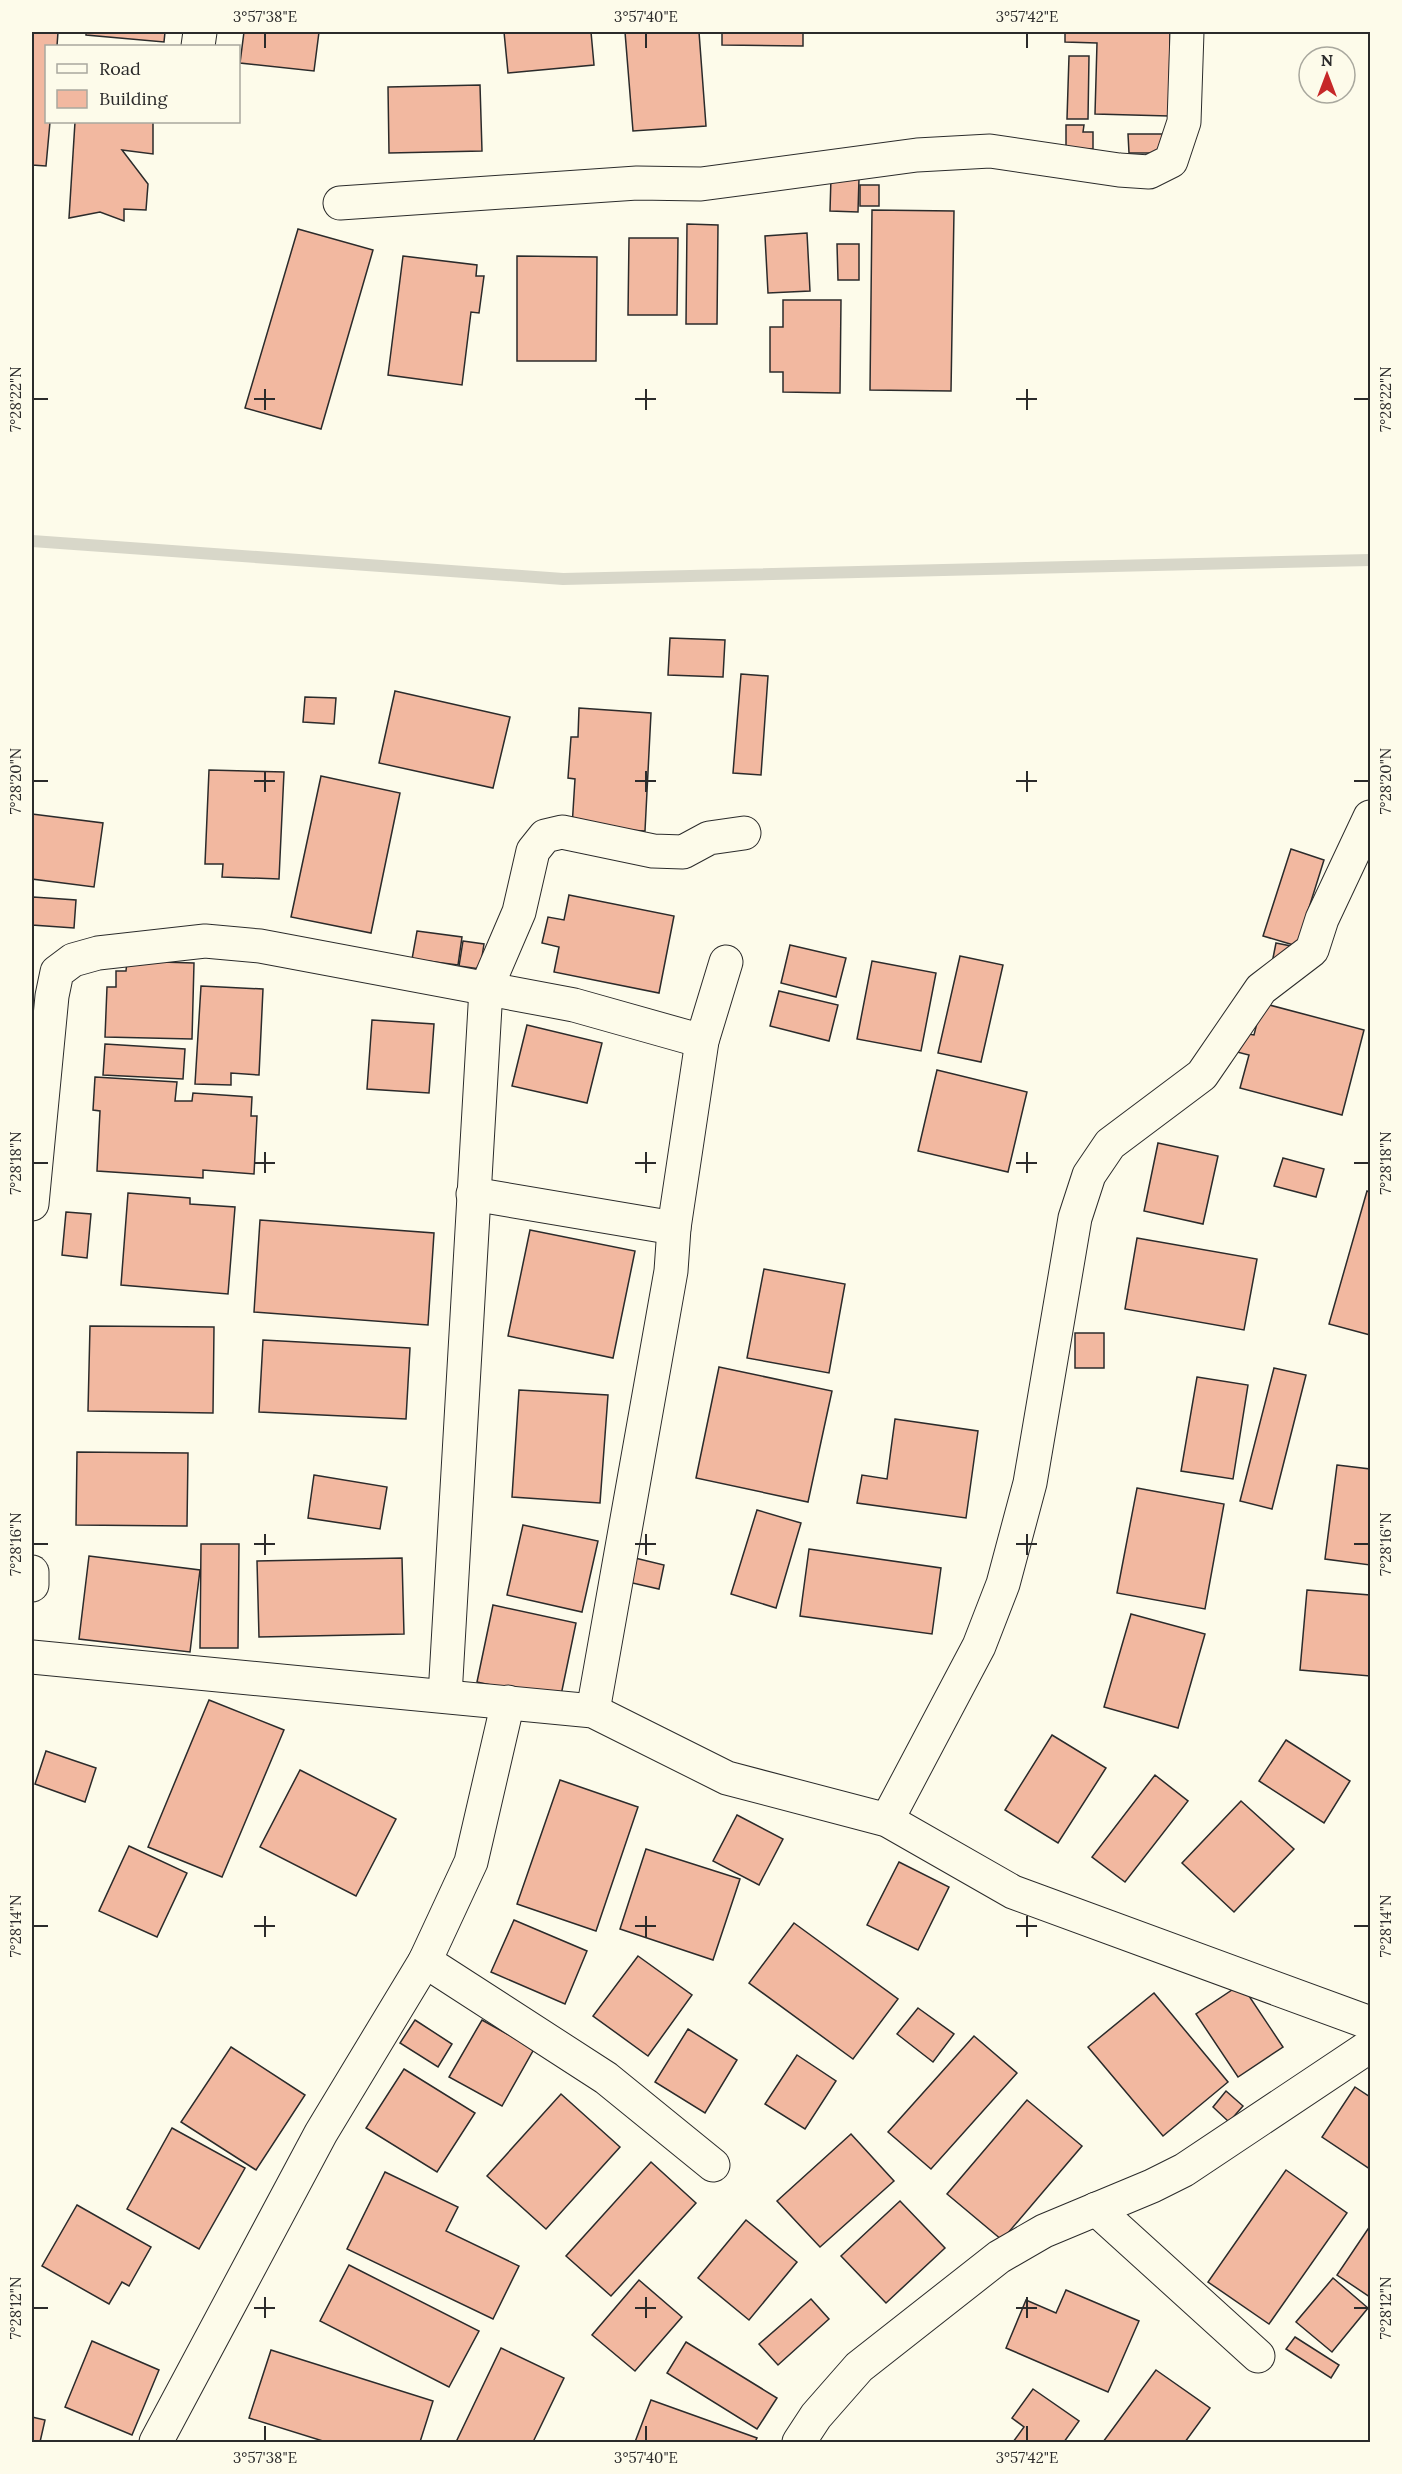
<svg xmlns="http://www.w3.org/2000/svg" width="1402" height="2474" font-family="Lora,serif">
<rect width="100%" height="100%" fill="#fdfbea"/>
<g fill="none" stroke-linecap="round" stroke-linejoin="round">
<!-- stream -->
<polyline stroke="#d8d7c9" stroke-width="12" points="32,541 563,579 1370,560"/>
</g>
<!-- building -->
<g fill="#f2b8a0" stroke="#2b2b2b" stroke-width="1.5">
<polygon points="32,32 58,32 57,46 46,46 46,122 50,122 46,166 32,165"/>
<polygon points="86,32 165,32 164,42 86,35"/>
<polygon points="244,32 319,32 314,71 240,63"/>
<polygon points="504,32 591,32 594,65 508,73"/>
<polygon points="625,32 699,32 706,126 633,131"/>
<polygon points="722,32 803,32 803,46 722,45"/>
<polygon points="1065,32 1170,32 1169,116 1095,114 1097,43 1065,42"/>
<polygon points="1069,56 1089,56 1088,119 1067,119"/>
<polygon points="480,85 482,151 389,153 388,87"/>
<polygon points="75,122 153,122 153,154 122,150 148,184 146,210 124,209 124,221 100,212 69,218"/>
<polygon points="1066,125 1084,125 1083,132 1093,132 1093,149 1066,149"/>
<polygon points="1128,134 1166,134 1166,153 1129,153"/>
<polygon points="831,177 859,178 858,212 830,211"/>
<rect x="860" y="185" width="19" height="21"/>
<polygon points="872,210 954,211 951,391 870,390"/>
<polygon points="687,224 718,225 717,324 686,324"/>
<polygon points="298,229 373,250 321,429 245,408"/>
<polygon points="807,233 810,291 768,293 765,236"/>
<polygon points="629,238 678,238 677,315 628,315"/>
<polygon points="837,244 859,244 859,280 838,280"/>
<polygon points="403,256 477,265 476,276 484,276 479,313 471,312 462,385 388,375"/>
<polygon points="517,256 597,257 596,361 517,361"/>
<polygon points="783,300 841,300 840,393 783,392 783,372 770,372 770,327 783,327"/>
<polygon points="670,638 725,640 723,677 668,675"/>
<polygon points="741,674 768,676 761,775 733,773"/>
<polygon points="395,691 510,717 493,788 379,763"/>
<polygon points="305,697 336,698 334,724 303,722"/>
<polygon points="579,708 651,713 645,831 572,827 575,779 568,778 571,737 578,737"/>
<polygon points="209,770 284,772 279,879 222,877 223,864 205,864"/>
<polygon points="321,776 400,793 371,933 291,917"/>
<polygon points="32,814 103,823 94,887 32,879"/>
<polygon points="1291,849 1324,860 1297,946 1263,936"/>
<polygon points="569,895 674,916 659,993 554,972 559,947 542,943 548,917 564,920"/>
<polygon points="33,897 76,900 74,928 32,925"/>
<polygon points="417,931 462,937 458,965 412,959"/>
<polygon points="463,941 484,944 480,969 459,966"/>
<polygon points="1276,943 1291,946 1272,963"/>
<polygon points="790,945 846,958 836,997 781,983"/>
<polygon points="960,956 1003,965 981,1062 938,1053"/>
<polygon points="127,961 194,963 192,1039 105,1037 107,987 116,987 116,971 126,971"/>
<polygon points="872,961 936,973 921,1051 857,1039"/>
<polygon points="201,986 263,989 259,1075 231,1073 231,1085 195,1084"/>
<polygon points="779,991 838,1005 829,1041 770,1026"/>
<polygon points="1262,1003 1364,1030 1342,1115 1240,1088 1249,1055 1237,1052 1242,1033 1254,1035"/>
<polygon points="372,1020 434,1024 429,1093 367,1089"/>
<polygon points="527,1025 602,1043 587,1103 512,1086"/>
<polygon points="105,1044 185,1049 183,1079 103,1075"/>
<polygon points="937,1070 1027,1092 1008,1172 918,1151"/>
<polygon points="95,1077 177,1082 175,1101 192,1101 193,1093 252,1097 251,1116 257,1116 254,1174 203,1170 203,1178 97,1171 100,1111 93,1110"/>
<polygon points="1158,1143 1218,1156 1203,1224 1144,1211"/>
<polygon points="1283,1158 1324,1169 1316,1197 1274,1186"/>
<polygon points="1367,1191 1370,1192 1370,1335 1329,1324"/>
<polygon points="128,1193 190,1198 190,1204 235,1207 228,1294 121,1285"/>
<polygon points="66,1212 91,1214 87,1258 62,1255"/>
<polygon points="260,1220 434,1233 428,1325 254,1312"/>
<polygon points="530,1230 635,1251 613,1358 508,1336"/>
<polygon points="1137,1238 1257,1259 1244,1330 1125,1309"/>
<polygon points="764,1269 845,1284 829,1373 747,1358"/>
<polygon points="90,1326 214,1327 213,1413 88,1411"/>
<rect x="1075" y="1333" width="29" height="35"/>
<polygon points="263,1340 410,1348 406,1419 259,1412"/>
<polygon points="719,1367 832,1391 808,1502 696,1478"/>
<polygon points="1274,1368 1306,1375 1272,1509 1240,1501"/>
<polygon points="1197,1377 1248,1385 1233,1479 1181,1471"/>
<polygon points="519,1390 608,1395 600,1503 512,1497"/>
<polygon points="895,1419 978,1431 966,1518 857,1503 862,1475 887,1479"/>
<polygon points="77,1452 188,1453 187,1526 76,1525"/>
<polygon points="1337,1465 1370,1469 1370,1565 1325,1559"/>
<polygon points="314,1475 387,1487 380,1529 308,1518"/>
<polygon points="1137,1488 1224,1504 1205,1609 1117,1593"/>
<polygon points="757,1510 801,1523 776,1608 731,1594"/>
<polygon points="523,1525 598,1541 582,1612 507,1595"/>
<polygon points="201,1544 239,1544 238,1648 200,1648"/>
<polygon points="809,1549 941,1568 932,1634 800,1616"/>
<polygon points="89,1556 200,1570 190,1652 79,1639"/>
<polygon points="402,1558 404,1634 259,1637 257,1561"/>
<polygon points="635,1558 664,1565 659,1589 628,1582"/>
<polygon points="1307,1590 1370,1595 1370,1676 1300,1670"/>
<polygon points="493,1605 576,1623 560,1700 477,1682"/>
<polygon points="1131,1614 1205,1634 1178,1728 1104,1707"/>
<polygon points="209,1700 284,1730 222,1877 148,1847"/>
<polygon points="1052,1735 1106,1768 1058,1843 1005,1810"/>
<polygon points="1286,1740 1350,1781 1324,1823 1259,1781"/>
<polygon points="46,1751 96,1768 85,1802 35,1784"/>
<polygon points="300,1770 396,1819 356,1896 260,1847"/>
<polygon points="1155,1775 1188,1801 1125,1882 1092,1857"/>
<polygon points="560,1780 638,1807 596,1931 517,1904"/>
<polygon points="1241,1801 1294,1849 1234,1912 1182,1863"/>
<polygon points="737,1815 783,1839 759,1885 713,1861"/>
<polygon points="129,1846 187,1873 157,1937 99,1911"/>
<polygon points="646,1849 740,1879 713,1960 620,1929"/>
<polygon points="899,1862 949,1887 918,1950 867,1925"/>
<polygon points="514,1920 587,1951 565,2004 491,1972"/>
<polygon points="794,1923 898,1999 853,2059 749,1983"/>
<polygon points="638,1956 692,1995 648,2056 593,2016"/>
<polygon points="1241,1984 1283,2047 1238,2077 1196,2014"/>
<polygon points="1154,1993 1228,2082 1163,2136 1088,2047"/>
<polygon points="918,2008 954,2034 933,2062 897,2034"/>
<polygon points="415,2020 452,2044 438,2067 400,2043"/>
<polygon points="482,2020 534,2049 502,2106 449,2077"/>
<polygon points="688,2029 737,2060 705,2113 655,2082"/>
<polygon points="974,2036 1017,2073 931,2169 888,2132"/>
<polygon points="231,2047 305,2095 256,2170 181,2122"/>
<polygon points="797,2055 836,2081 805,2129 765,2104"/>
<polygon points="404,2069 475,2113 437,2172 366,2128"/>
<polygon points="1355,2087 1370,2097 1370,2169 1322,2137"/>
<polygon points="1226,2091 1243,2106 1229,2122 1213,2107"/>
<polygon points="561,2094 620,2147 546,2229 487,2176"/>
<polygon points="1027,2100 1082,2146 1002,2240 947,2194"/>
<polygon points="172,2128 245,2168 199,2249 127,2209"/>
<polygon points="851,2134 894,2181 820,2247 777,2201"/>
<polygon points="651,2162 696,2203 611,2296 566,2256"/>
<polygon points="1286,2170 1347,2213 1269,2324 1208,2282"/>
<polygon points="385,2172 458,2207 446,2231 519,2266 493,2319 347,2249"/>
<polygon points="900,2201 945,2248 886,2303 841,2256"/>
<polygon points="77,2205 151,2247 129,2286 122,2282 109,2304 42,2266"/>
<polygon points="746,2220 797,2262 749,2320 698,2278"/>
<polygon points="1370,2226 1370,2297 1337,2275"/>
<polygon points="349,2265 479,2331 449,2387 320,2321"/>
<polygon points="1333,2278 1368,2308 1332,2352 1296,2322"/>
<polygon points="639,2280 682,2317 635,2371 592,2335"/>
<polygon points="1066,2290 1139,2321 1108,2392 1006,2348 1026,2300 1056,2313"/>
<polygon points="811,2299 829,2319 778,2365 759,2344"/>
<polygon points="1295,2337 1339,2365 1331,2378 1286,2349"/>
<polygon points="92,2341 159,2370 132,2435 65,2407"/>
<polygon points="686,2342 777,2398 757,2429 667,2373"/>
<polygon points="501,2348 564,2378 533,2442 456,2442"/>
<polygon points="271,2350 433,2401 420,2442 326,2442 249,2418"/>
<polygon points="1156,2370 1210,2408 1185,2442 1103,2442"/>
<polygon points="1033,2389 1079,2421 1064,2442 1013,2442 1024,2427 1012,2418"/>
<polygon points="651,2400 757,2438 755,2442 635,2442"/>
<polygon points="32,2417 45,2420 40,2442 32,2442"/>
</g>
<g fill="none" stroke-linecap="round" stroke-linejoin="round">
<defs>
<g id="street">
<polyline points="198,46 200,32"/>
<polyline points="340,203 637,183 701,184 917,155 990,151 1119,170 1149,172 1171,161 1184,122 1187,32"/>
<polyline points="473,1194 674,1228"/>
<polyline points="32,1204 52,996 57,972 73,960 98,953 205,941 260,946 574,1005 702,1041"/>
<polyline points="32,1572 32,1585"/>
<polyline points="32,1657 593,1711 727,1778 887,1820 1013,1892 1370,2023"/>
<polyline points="445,1696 486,989 519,912 533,851 545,836 562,832 653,851 683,852 709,838 744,833"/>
<polyline points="593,1711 671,1271 674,1228 702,1041 726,962"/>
<polyline points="887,1820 979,1646 1003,1584 1030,1483 1075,1218 1089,1175 1110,1144 1202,1075 1261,989 1312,950 1322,919 1370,817"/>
<polyline points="425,1961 606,2078 713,2165"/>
<polyline points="1096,2209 1258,2356"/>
<polyline points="156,2442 321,2133 425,1961 471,1862 508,1702"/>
<polyline points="799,2442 816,2416 859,2367 999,2257 1044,2231 1152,2186 1184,2170 1370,2046"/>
</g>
</defs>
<!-- street casing -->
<use href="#street" stroke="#2b2b2b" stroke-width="35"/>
<!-- street -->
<use href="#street" stroke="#fdfbea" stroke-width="33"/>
</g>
<!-- ticks -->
<path fill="none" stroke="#2b2b2b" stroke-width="2" d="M265 33V48M646 33V48M1027 33V48M265 389V410M646 389V410M1027 389V410M33 399H48M254 399H275M635 399H656M1016 399H1037M1354 399H1369M265 771V792M646 771V792M1027 771V792M33 781H48M254 781H275M635 781H656M1016 781H1037M1354 781H1369M265 1152V1173M646 1152V1173M1027 1152V1173M33 1163H48M254 1163H275M635 1163H656M1016 1163H1037M1354 1163H1369M265 1534V1555M646 1534V1555M1027 1534V1555M33 1544H48M254 1544H275M635 1544H656M1016 1544H1037M1354 1544H1369M265 1916V1937M646 1916V1937M1027 1916V1937M33 1926H48M254 1926H275M635 1926H656M1016 1926H1037M1354 1926H1369M265 2297V2318M646 2297V2318M1027 2297V2318M33 2308H48M254 2308H275M635 2308H656M1016 2308H1037M1354 2308H1369M265 2426V2441M646 2426V2441M1027 2426V2441"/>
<!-- border -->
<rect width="1402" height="2474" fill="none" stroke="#fdfbea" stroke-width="66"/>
<!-- legend -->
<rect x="45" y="45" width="195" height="78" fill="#fdfbea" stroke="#a9a89e" stroke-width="1.5"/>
<rect x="57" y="64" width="30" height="9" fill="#fdfbea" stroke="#a9a89e" stroke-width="1.5"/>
<text x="99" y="75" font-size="18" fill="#2b2b2b">Road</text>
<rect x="57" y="90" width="30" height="18" fill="#f2b8a0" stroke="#a9a89e" stroke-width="1.5"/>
<text x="99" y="105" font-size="18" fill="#2b2b2b">Building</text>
<!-- north arrow -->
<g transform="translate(1327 75)"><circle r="28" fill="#fdfbea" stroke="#a9a89e" stroke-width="1.5"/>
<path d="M0-4.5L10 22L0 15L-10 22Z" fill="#c62828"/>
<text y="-9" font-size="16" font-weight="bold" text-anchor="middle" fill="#2b2b2b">N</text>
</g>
<rect x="33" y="33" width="1336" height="2408" fill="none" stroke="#2b2b2b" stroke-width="2"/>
<g font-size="15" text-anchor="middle" fill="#2b2b2b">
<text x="265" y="22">3°57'38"E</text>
<text x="646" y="22">3°57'40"E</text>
<text x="1027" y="22">3°57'42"E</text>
<text transform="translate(16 399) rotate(-90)" y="5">7°28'22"N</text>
<text transform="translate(1386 399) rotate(-90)" y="5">7°28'22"N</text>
<text transform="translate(16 781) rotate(-90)" y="5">7°28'20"N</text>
<text transform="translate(1386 781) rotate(-90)" y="5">7°28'20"N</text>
<text transform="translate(16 1163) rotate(-90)" y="5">7°28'18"N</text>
<text transform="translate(1386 1163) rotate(-90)" y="5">7°28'18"N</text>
<text transform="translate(16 1544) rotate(-90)" y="5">7°28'16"N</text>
<text transform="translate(1386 1544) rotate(-90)" y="5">7°28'16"N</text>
<text transform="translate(16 1926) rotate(-90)" y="5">7°28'14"N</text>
<text transform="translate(1386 1926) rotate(-90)" y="5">7°28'14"N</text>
<text transform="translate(16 2308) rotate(-90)" y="5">7°28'12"N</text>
<text transform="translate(1386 2308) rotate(-90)" y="5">7°28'12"N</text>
<text x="265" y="2463">3°57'38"E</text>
<text x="646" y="2463">3°57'40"E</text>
<text x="1027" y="2463">3°57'42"E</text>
</g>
</svg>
